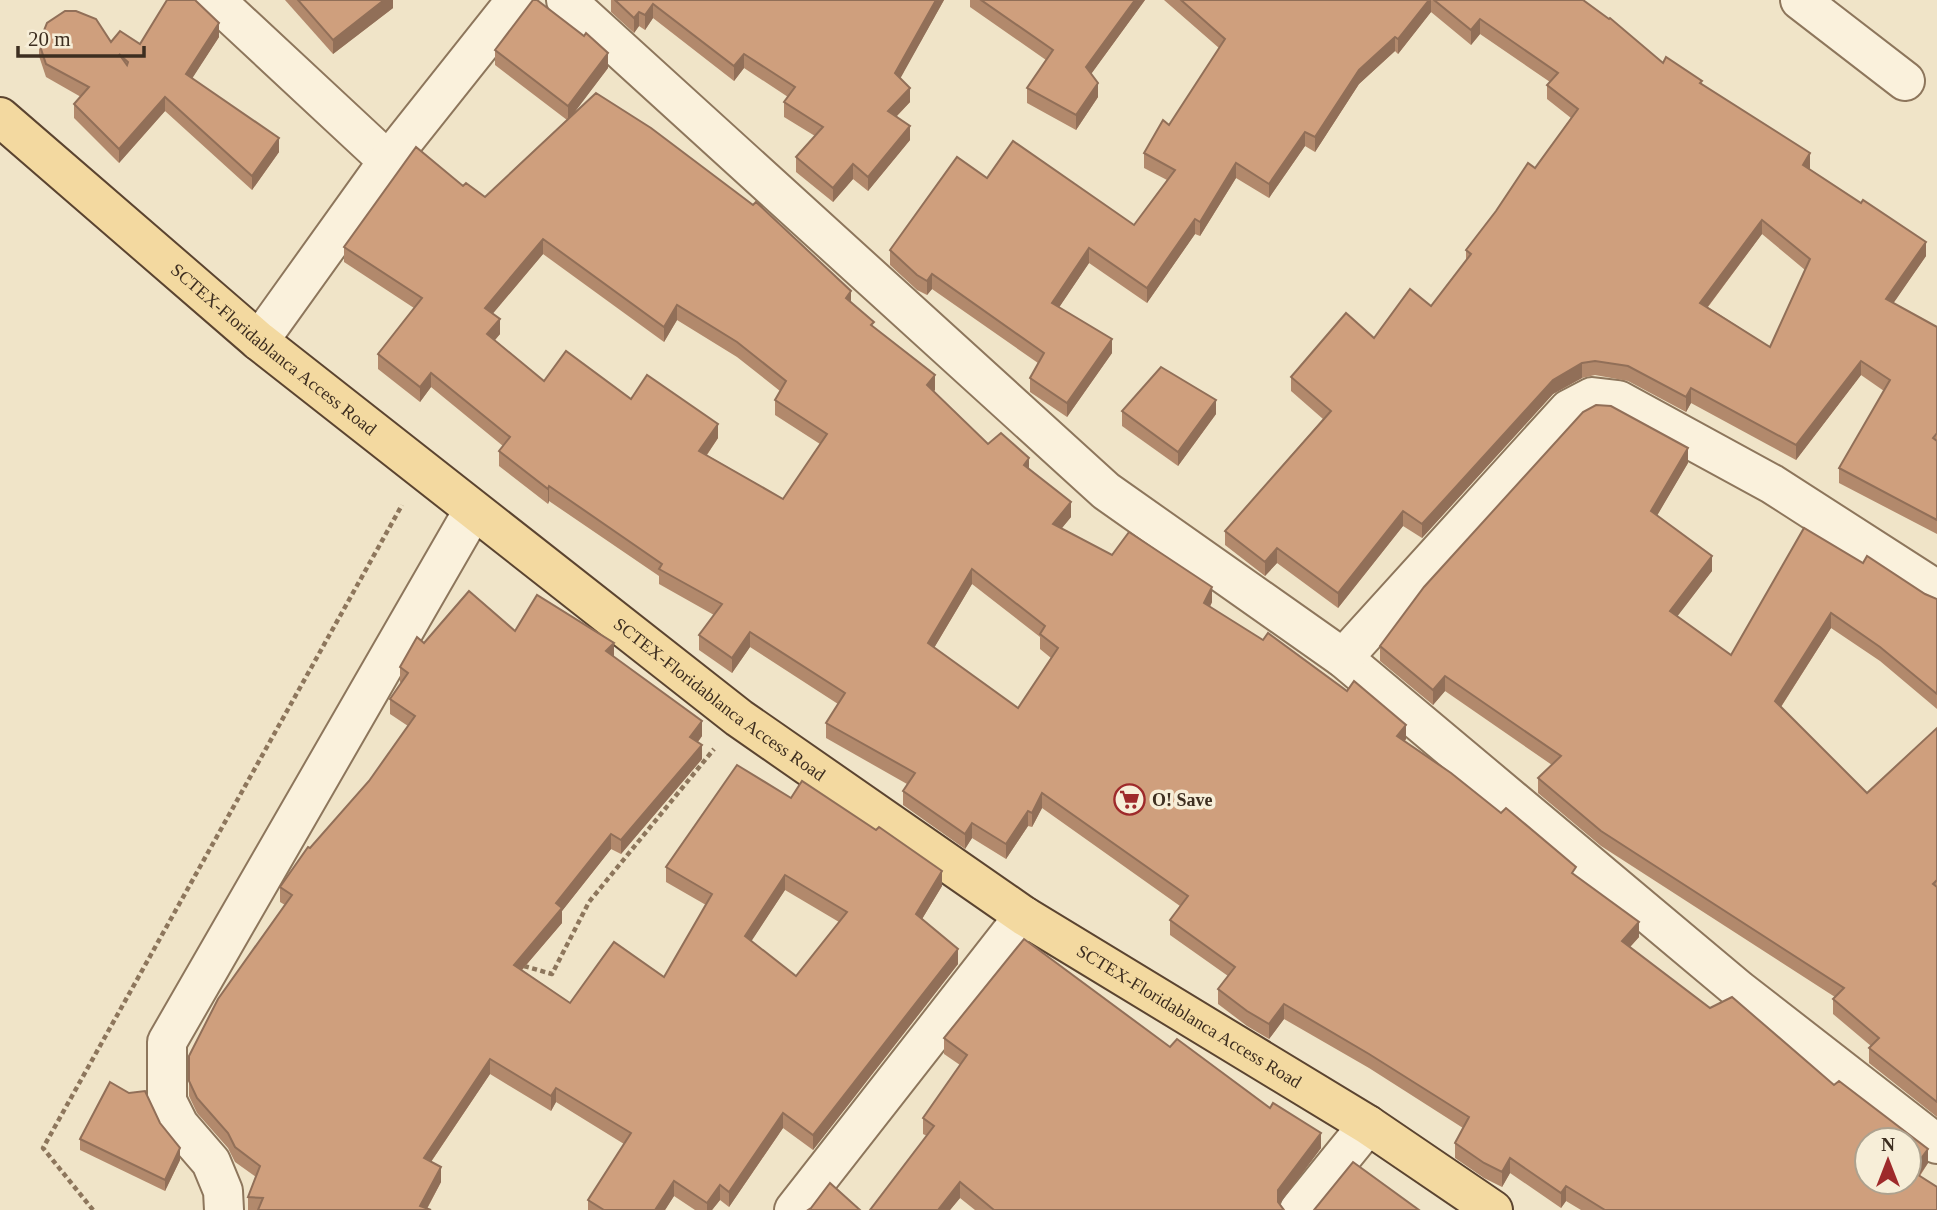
<svg xmlns="http://www.w3.org/2000/svg" width="1937" height="1210" font-family="'Times New Roman',serif">
<rect width="100%" height="100%" fill="#f0e4c8"/>
<g fill="none" stroke-linecap="round" stroke-linejoin="round">
<defs>
<g id="minor">
<polyline points="215,0 388,161"/>
<polyline points="566,0 1106,491 1343,658 1739,990 1937,1144"/>
<polyline points="1800,0 1905,81"/>
<polyline points="259,341 388,161 516,0"/>
<polyline points="1343,658 1569,409 1592,397 1618,400 1772,484 1937,590"/>
<polyline points="224,1210 223,1191 211,1162 179,1125 167,1101 167,1042 473,511"/>
<polyline points="794,1210 1024,916"/>
<polyline points="1299,1210 1368,1125"/>
</g>
<g id="major">
<path id="s1" d="M0 117 259 341 739 718 1024 916 1368 1125 1493 1210"/>
</g>
</defs>
<!-- minor casing -->
<use href="#minor" stroke="#8d765c" stroke-width="42"/>
<!-- major casing -->
<use href="#major" stroke="#5b4430" stroke-width="42"/>
<!-- path -->
<g stroke="#8d765c" stroke-width="4.5" stroke-dasharray="5 3.5" stroke-linecap="butt">
<polyline points="524,966 552,974 589,902 714,749"/>
<polyline points="93,1210 43,1148 402,505"/>
</g>
<!-- minor -->
<use href="#minor" stroke="#faf1dc" stroke-width="38"/>
<!-- major -->
<use href="#major" stroke="#f3d9a0" stroke-width="38"/>
</g>
<!-- wall -->
<g fill="#b2896c" fill-rule="evenodd">
<polygon points="285,0 393,0 393,8 333,54"/>
<polygon points="611,0 944,0 900,78 910,102 897,116 910,140 868,191 853,179 833,202 796,172 796,157 815,136 784,117 784,102 788,97 744,68 734,81 653,18 645,30 639,26 634,33 611,12"/>
<polygon points="970,0 1145,0 1091,74 1098,97 1076,130 1027,103 1027,88 1046,60 970,7"/>
<path d="M1164 0H1583L1663 63 1702 84 1810 168 1809 169 1926 256 1893 303 1937 327V534L1839 483V468L1884 391 1861 375 1796 460 1691 403 1686 412 1628 381 1595 375 1582 378 1553 394 1422 538 1403 526 1338 608 1277 563 1265 576 1225 545V531L1323 419 1291 391V377L1374 338 1431 306 1466 260V250L1535 168 1571 118 1547 99V85L1550 82 1480 34 1471 45 1431 12 1398 54 1395 51 1359 84 1315 152 1305 146 1269 198 1236 178 1200 236 1195 234 1147 303 1089 263 1059 307 1112 353 1067 417 1030 392V378L1038 363 932 289 927 295 917 290 890 265V250L987 178 1134 225 1167 180 1144 168V153L1169 125 1219 48ZM1762 234 1805 270 1770 347 1708 307Z"/>
<polygon points="219,37 192,78 279,152 252,190 165,111 119,163 74,118 74,104 81,97 46,77 39,56 39,43 111,42 140,44"/>
<path d="M495 50 608 68 572 115 851 302 874 327 935 390 933 391 988 444 1029 469 1071 517 1061 529 1112 555 1212 602 1210 607 1406 739 1405 741 1576 876 1639 937 1630 947 1710 1008 1834 1085 1928 1163 1920 1176 1937 1210H1581L1566 1201 1561 1208 1510 1173 1502 1187 1484 1178 1455 1158V1143L1463 1128 1369 1068 1284 1019 1269 1039 1247 1026 1218 1004V989L1228 976 1170 935V920L1180 906 1042 808 1032 827 1028 826 1006 859 972 838 965 849 903 805V791L907 784 826 738V723L838 704 750 647 732 673 699 650V635L714 615 659 584V576L549 501 548 504 499 466V451L503 446 431 387 420 402 378 369V354L414 308 344 262V247L463 186 485 197 567 120 495 65ZM543 254 664 342 677 320 737 357 780 391 775 400V415L820 444 783 499 707 455 718 438 631 399 544 381 495 340 500 334 492 314ZM972 584 1040 637V649L1051 658 1018 708 934 648Z"/>
<polygon points="1122,411 1216,414 1178,466 1122,426"/>
<polygon points="1688,463 1657,515 1712,571 1677,616 1731,655 1863,563 1937,599 1937,709 1880,661 1831,628 1781,707 1867,793 1937,728 1937,1117 1869,1063 1869,1048 1871,1046 1833,1014 1833,999 1835,997 1601,846 1538,793 1538,778 1552,765 1445,691 1433,705 1380,661 1380,646"/>
<path d="M515 631 614 657 702 736 698 742 702 759 621 854 611 849 562 911V923L522 970 570 1003 664 977 706 905 666 882V867L791 798 942 886 922 919 958 964 813 1150 783 1128 729 1207 720 1200 712 1210H695L674 1196 665 1210H588V1200L624 1144 556 1102 551 1111 490 1074 431 1162 441 1182 427 1209 431 1210H248V1197L256 1177 235 1162 228 1148 197 1113 189 1096V1056L285 905 280 902V887L310 848 369 781 408 726 390 714V699L401 683 400 682V667L424 643ZM785 890 839 922 796 976 751 941Z"/>
<polygon points="944,1038 1170,1047 1321,1148 1280,1203 1284,1210 975,1210 960,1198 950,1210 870,1210 927,1136 923,1134 923,1118 960,1065 944,1054"/>
<polygon points="160,1123 180,1160 165,1191 80,1150 80,1139"/>
</g>
<!-- shaded-wall -->
<g fill="#916f58">
<polygon points="384,0 393,0 393,8 333,54 333,40"/>
<polygon points="936,0 944,0 895,88 895,73"/>
<polygon points="1135,0 1145,0 1086,81 1086,67"/>
<polygon points="1429,0 1431,0 1431,12 1398,54 1398,39"/>
<polygon points="653,4 653,18 645,30 645,15"/>
<polygon points="639,12 639,26 634,33 634,18"/>
<polygon points="1480,19 1480,34 1471,45 1471,30"/>
<polygon points="219,23 219,37 186,88 186,74"/>
<polygon points="1395,37 1395,51 1359,84 1315,152 1315,137 1359,70"/>
<polygon points="608,53 608,68 568,121 568,106"/>
<polygon points="744,54 744,68 734,81 734,66"/>
<polygon points="1098,83 1098,97 1076,130 1076,115"/>
<polygon points="910,88 910,102 888,125 888,111"/>
<polygon points="165,97 165,111 119,163 119,149"/>
<polygon points="910,126 910,140 868,191 868,177"/>
<polygon points="1305,132 1305,146 1269,198 1269,184"/>
<polygon points="279,138 279,152 252,190 252,176"/>
<polygon points="1810,153 1810,168 1803,180 1803,165"/>
<polygon points="1236,163 1236,178 1200,236 1200,222"/>
<polygon points="853,164 853,179 833,202 833,188"/>
<polygon points="1195,219 1195,234 1147,303 1147,288"/>
<polygon points="1762,220 1762,234 1700,317 1700,303"/>
<polygon points="543,239 543,254 485,323 485,308"/>
<polygon points="1926,242 1926,256 1886,314 1886,299"/>
<polygon points="1089,248 1089,263 1052,318 1052,303"/>
<polygon points="932,274 932,289 927,295 927,281"/>
<polygon points="851,291 851,306 846,298"/>
<polygon points="677,305 677,320 664,342 664,327"/>
<polygon points="500,319 500,334 487,349 487,334"/>
<polygon points="1112,339 1112,353 1067,417 1067,403"/>
<polygon points="1861,361 1861,375 1796,460 1796,445"/>
<polygon points="1582,363 1582,378 1553,394 1422,538 1422,524 1553,380"/>
<polygon points="431,373 431,387 420,402 420,387"/>
<polygon points="935,375 935,390 927,400 927,385"/>
<polygon points="1691,388 1691,403 1686,412 1686,397"/>
<polygon points="1216,400 1216,414 1178,466 1178,452"/>
<polygon points="718,424 718,438 699,466 699,451"/>
<polygon points="1688,448 1688,463 1651,526 1651,511"/>
<polygon points="1029,458 1029,472 1024,465"/>
<polygon points="549,486 549,501 548,504 548,489"/>
<polygon points="1071,502 1071,517 1053,539 1053,524"/>
<polygon points="1403,511 1403,526 1338,608 1338,593"/>
<polygon points="1277,548 1277,563 1265,576 1265,562"/>
<polygon points="1712,556 1712,571 1670,626 1670,611"/>
<polygon points="972,569 972,584 928,658 928,643"/>
<polygon points="1212,587 1212,602 1204,618 1204,603"/>
<polygon points="1831,613 1831,628 1775,716 1775,701"/>
<polygon points="750,632 750,647 732,673 732,658"/>
<polygon points="614,643 614,658 606,651"/>
<polygon points="1445,676 1445,691 1433,705 1433,690"/>
<polygon points="702,721 702,736 690,752 690,737"/>
<polygon points="1406,725 1406,739 1397,751 1397,736"/>
<polygon points="702,745 702,759 621,854 621,840"/>
<polygon points="1042,793 1042,808 1032,827 1032,813"/>
<polygon points="1028,811 1028,826 1006,859 1006,844"/>
<polygon points="972,823 972,838 965,849 965,834"/>
<polygon points="611,834 611,849 562,911 562,923 514,979 514,965 556,903"/>
<polygon points="942,871 942,886 916,929 916,914"/>
<polygon points="785,875 785,890 745,951 745,936"/>
<polygon points="1639,922 1639,937 1622,956 1622,941"/>
<polygon points="958,949 958,964 813,1150 813,1135"/>
<polygon points="1284,1004 1284,1019 1269,1039 1269,1024"/>
<polygon points="490,1059 490,1074 424,1172 424,1158"/>
<polygon points="556,1088 556,1102 551,1111 551,1096"/>
<polygon points="783,1113 783,1128 729,1207 729,1192"/>
<polygon points="1321,1133 1321,1148 1278,1206 1278,1190"/>
<polygon points="180,1148 180,1160 165,1191 165,1180"/>
<polygon points="1928,1149 1928,1163 1912,1186 1912,1171"/>
<polygon points="1510,1158 1510,1173 1502,1187 1502,1172"/>
<polygon points="441,1167 441,1182 426,1210 420,1206"/>
<polygon points="674,1181 674,1196 665,1210 655,1210"/>
<polygon points="960,1182 960,1198 950,1210 938,1210"/>
<polygon points="720,1185 720,1200 712,1210 707,1210 707,1203"/>
<polygon points="1566,1186 1566,1201 1561,1208 1561,1193"/>
</g>
<!-- building -->
<g fill="#cf9f7d" stroke="#916f58" stroke-width="2" fill-rule="evenodd">
<path d="M167 0H195L219 23 186 74 279 138 252 176 165 97 119 149 74 104 89 87 46 64 39 43 47 23 65 11H76L96 19 111 42 120 31 140 44ZM119 54 128 62 127 65Z"/>
<polygon points="298,0 384,0 333,40"/>
<polygon points="533,0 537,0 584,36 586,33 608,53 568,106 495,50"/>
<polygon points="615,0 936,0 895,73 910,88 888,111 910,126 868,177 853,164 833,188 796,157 823,127 784,102 795,87 744,54 734,66 653,4 645,15 639,12 634,18"/>
<polygon points="981,0 1135,0 1086,67 1098,83 1076,115 1027,88 1053,50"/>
<polygon points="1181,0 1429,0 1398,39 1395,37 1359,70 1315,137 1305,132 1269,184 1236,163 1200,222 1195,219 1147,288 1089,248 1052,303 1112,339 1067,403 1030,378 1044,353 932,274 927,281 917,275 890,250 957,157 987,178 1013,141 1134,225 1175,170 1144,153 1163,120 1169,125 1225,39"/>
<path d="M1434 0H1583L1609 19 1610 18 1663 63 1666 57 1702 81 1700 83 1810 153 1803 165 1861 203 1863 200 1926 242 1886 299 1937 327V433L1933 438 1937 441V520L1839 468 1890 380 1861 361 1796 445 1691 388 1686 397 1628 366 1595 361 1582 363 1553 380 1422 524 1403 511 1338 593 1277 548 1265 562 1225 531 1331 411 1291 377 1346 313 1374 338 1410 289 1431 306 1471 254 1466 250 1496 211 1528 163 1535 168 1578 109 1547 85 1558 73 1480 19 1471 30ZM1762 220 1810 259 1770 347 1700 303Z"/>
<path d="M596 93 651 128 753 205 756 202 851 291 846 298 874 322 871 325 935 375 927 385 988 444 1001 433 1029 458 1024 465 1071 502 1053 524 1112 555 1129 532 1212 587 1204 603 1263 640 1268 633 1347 691 1354 681 1406 725 1397 736 1451 773 1501 813 1506 808 1576 867 1572 873 1639 922 1622 941 1710 1008 1732 997 1834 1085 1839 1081 1928 1149 1912 1171 1937 1187V1210H1605L1566 1186 1561 1193 1510 1158 1502 1172 1484 1163 1455 1143 1469 1117 1369 1054 1284 1004 1269 1024 1247 1011 1218 989 1235 967 1170 920 1188 896 1042 793 1032 813 1028 811 1006 844 972 823 965 834 903 791 915 773 826 723 845 693 750 632 732 658 699 635 722 604 659 569 662 564 549 486 548 489 499 451 510 437 431 373 420 387 378 354 422 298 344 247 416 147 463 186 466 183 485 197ZM543 239 664 327 677 305 737 342 786 381 775 400 827 434 783 499 699 451 718 424 647 375 631 399 566 351 544 381 487 334 500 319 485 308ZM972 569 1045 626 1040 634 1058 648 1018 708 928 643ZM1867 1140H1909V1182H1867Z"/>
<polygon points="1161,367 1216,400 1178,452 1122,411"/>
<polygon points="1596,405 1611,406 1688,448 1651,511 1712,556 1670,611 1731,655 1804,528 1863,563 1867,556 1925,594 1937,599 1937,694 1880,647 1831,613 1775,701 1867,793 1937,728 1937,880 1933,884 1937,887 1937,1102 1869,1048 1879,1038 1833,999 1844,988 1601,831 1538,778 1561,756 1445,676 1433,690 1380,646 1424,587 1583,412"/>
<path d="M469 591 515 631 537 595 614 643 606 651 702 721 690 737 702 745 621 840 611 834 556 903 562 908 514 965 570 1003 614 942 664 977 712 894 666 867 737 765 791 798 802 781 876 830 879 827 942 871 916 914 958 949 813 1135 783 1113 729 1192 720 1185 707 1203 674 1181 655 1210H604L588 1200 631 1133 556 1088 551 1096 490 1059 424 1158 441 1167 420 1206 431 1210H258L263 1198 248 1197 260 1166 235 1147 228 1133 197 1098 189 1081V1056L218 999 292 895 280 887 308 847 310 848 369 781 415 716 390 699 408 673 400 667 417 637 424 643ZM785 875 847 912 796 976 745 936Z"/>
<polygon points="1024,939 1170,1047 1177,1039 1270,1108 1273,1103 1321,1133 1278,1190 1278,1202 1284,1210 994,1210 960,1182 938,1210 870,1210 934,1126 923,1118 967,1055 944,1038"/>
<polygon points="110,1082 129,1093 145,1091 160,1123 180,1148 165,1180 80,1139"/>
<polygon points="1353,1162 1419,1210 1314,1210"/>
<polygon points="830,1183 860,1210 808,1210 811,1208"/>
</g>
<!-- icons -->
<defs>
<symbol id="supermarket-ring" viewBox="-11 -11 22 22"><circle r="9.5" fill="#f7eed8" stroke="#9e2a2b" stroke-width="1.5"/><path d="M-6-5.5h2.5l.6 2H6L4.5 2H-2.5L-4.4-4H-6ZM-1.5 3.2a1.3 1.3 0 1 0 .1 0ZM3 3.2a1.3 1.3 0 1 0 .1 0Z" fill="#9e2a2b"/></symbol>
</defs>
<g fill-rule="evenodd">
<use href="#supermarket-ring" x="1112" y="782" width="35" height="35"/>
</g>
<g text-anchor="middle" dominant-baseline="central" stroke-width="7" stroke-linejoin="round" paint-order="stroke">
<!-- street labels -->
<g font-size="18" fill="#3d2e20" stroke="#f7eed8">
<text stroke="none"><textPath href="#s1" startOffset="359">SCTEX-Floridablanca Access Road</textPath></text>
<text stroke="none"><textPath href="#s1" startOffset="926">SCTEX-Floridablanca Access Road</textPath></text>
<text stroke="none"><textPath href="#s1" startOffset="1493">SCTEX-Floridablanca Access Road</textPath></text>
</g>
<!-- poi labels -->
<g font-size="18" font-weight="bold" fill="#3d2e20" stroke="#f7eed8" text-anchor="start">
<text x="1152" y="800">O! Save</text>
</g>
</g>
<!-- north arrow -->
<g transform="translate(1888 1161)"><circle r="33" fill="#f7eed8" stroke="#ada18e" stroke-width="2"/>
<path d="M0-5L12 26L0 18L-12 26Z" fill="#9e2a2b"/>
<text y="-10" font-size="19" font-weight="bold" text-anchor="middle" fill="#3d2e20">N</text>
</g>
<!-- scale -->
<path d="M18 46v10h126v-10" fill="none" stroke="#3d2e20" stroke-width="3.5"/>
<text x="28" y="46" font-size="21" fill="#3d2e20" stroke="#f7eed8" stroke-width="5" paint-order="stroke">20 m</text>
</svg>
